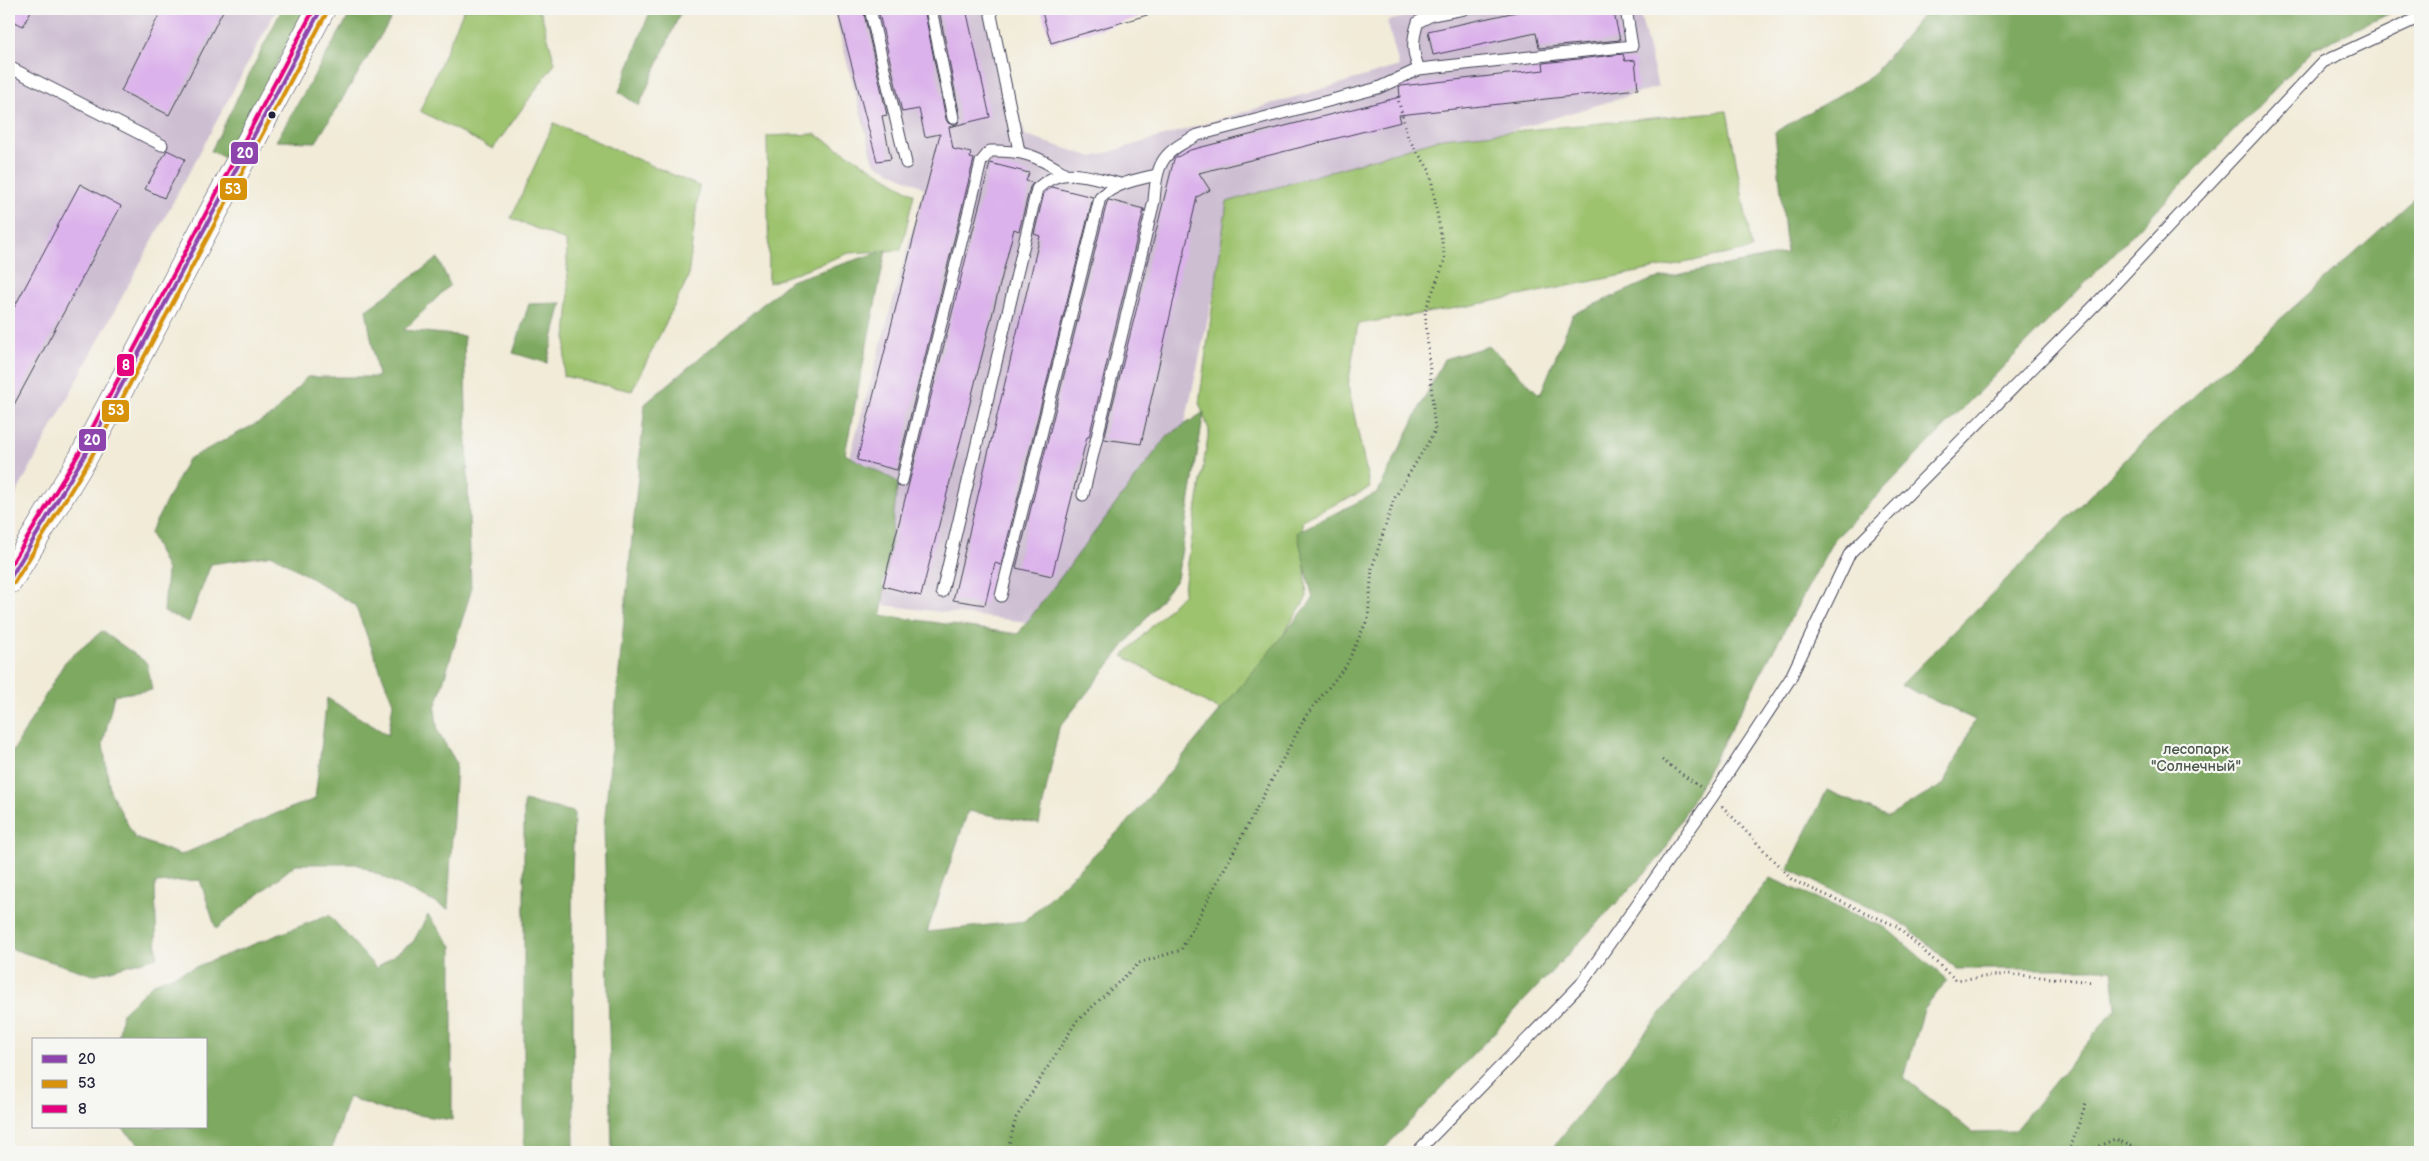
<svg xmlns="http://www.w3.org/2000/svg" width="2429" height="1161" font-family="'Balsamiq Sans',sans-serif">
<rect width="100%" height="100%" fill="#f6f6f2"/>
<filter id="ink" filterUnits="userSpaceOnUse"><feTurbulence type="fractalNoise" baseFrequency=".02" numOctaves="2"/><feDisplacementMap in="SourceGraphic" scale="10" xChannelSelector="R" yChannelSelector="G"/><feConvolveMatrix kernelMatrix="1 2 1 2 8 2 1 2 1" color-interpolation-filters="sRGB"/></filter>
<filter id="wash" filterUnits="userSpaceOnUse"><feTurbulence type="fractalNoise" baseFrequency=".0096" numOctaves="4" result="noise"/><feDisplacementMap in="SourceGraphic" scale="20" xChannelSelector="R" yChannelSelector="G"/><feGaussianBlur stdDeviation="1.12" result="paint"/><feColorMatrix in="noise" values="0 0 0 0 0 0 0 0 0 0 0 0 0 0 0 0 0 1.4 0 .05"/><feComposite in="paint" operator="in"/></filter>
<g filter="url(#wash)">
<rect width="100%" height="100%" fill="#f1ebd8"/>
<!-- industrial -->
<g fill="#cdbed2">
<polygon points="9,9 277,9 9,507"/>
<polygon points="833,9 988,9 1026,136 1093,157 1399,66 1387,21 1442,9 1639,9 1658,87 1231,214 1180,446 1028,622 873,604 848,463 924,188 874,163"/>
</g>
<!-- green -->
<g fill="#9dc36e" stroke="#607254">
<polygon points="464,9 533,9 541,13 555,63 493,149 420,111"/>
<polygon points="1727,111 1752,249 1469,306 1358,324 1348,386 1370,488 1302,520 1307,597 1232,717 1123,656 1183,594 1209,430 1199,403 1227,202 1443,138"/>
<polygon points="554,123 699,186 688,278 632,391 563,376 569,301 566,241 511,218"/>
<polygon points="815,134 914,194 901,250 849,253 769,283 767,136"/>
</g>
<!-- forest -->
<g fill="#7ea961" stroke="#50664e">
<polygon points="282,9 305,9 227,159 211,151"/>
<polygon points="353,9 397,9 316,142 276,141"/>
<polygon points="651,9 682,9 639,106 619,92"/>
<polygon points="1928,9 2399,9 2314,49 1833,541 1662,855 1381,1152 612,1152 604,826 645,404 790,281 886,250 845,454 898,482 881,615 1018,634 1167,436 1204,412 1177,579 1059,728 1039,824 968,811 927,932 1025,921 1128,822 1313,599 1297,532 1378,492 1444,359 1489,346 1540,395 1573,314 1651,280 1787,253 1775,132 1872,76"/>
<polygon points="2420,194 2420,1152 1549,1152 1770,878 1886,928 1947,980 1924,1010 1904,1078 1972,1132 2014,1131 2116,1008 2112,969 1957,969 1901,922 1788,869 1827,790 1888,817 1944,784 1975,720 1901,685 2145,440"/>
<polygon points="438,258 450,285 404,330 464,336 471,591 435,709 438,732 456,762 448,909 357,864 296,864 216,929 200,880 155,883 157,957 93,975 9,948 9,758 65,662 102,631 147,663 152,690 114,695 103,744 110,791 135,838 181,855 275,814 315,799 327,698 388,735 393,703 355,605 273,555 211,564 189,622 164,612 167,570 150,533 188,459 273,415 307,377 378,377 366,310"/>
<polygon points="562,303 547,363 513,353 529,304"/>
<polygon points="524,801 574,812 572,880 574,1152 524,1152"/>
<polygon points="329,915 376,968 413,942 428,915 452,946 452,1120 384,1110 348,1097 331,1152 148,1152 121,1127 206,1127 206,1040 118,1040 122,1013 154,983"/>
</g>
<g id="blocks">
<!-- building -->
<g fill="#dbb2eb">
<polygon points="9,9 32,9 23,26 9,19"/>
<polygon points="162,9 224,9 169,115 121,91"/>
<polygon points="837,9 863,9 887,115 882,116 891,159 877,161"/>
<polygon points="878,9 924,9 946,119 948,123 954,125 958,123 960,117 939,9 966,9 990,117 949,127 953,149 971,153 970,158 974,159 897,470 857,460 940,134 925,137 919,109 902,112"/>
<polygon points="1041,9 1154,9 1154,13 1051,43"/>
<polygon points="1530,9 1613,9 1620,40 1539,48 1536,33 1433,55 1428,31"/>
<polygon points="1623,54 1625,61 1635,60 1638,89 1399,115 1401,122 1199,173 1210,190 1197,197 1141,444 1104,439 1174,159 1190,150 1400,97 1399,86 1401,86 1544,70 1543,63"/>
<polygon points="167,150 185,159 164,198 145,189"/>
<polygon points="990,163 1029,173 1026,181 1033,183 1030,187 1019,231 1014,229 921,596 883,586"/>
<polygon points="80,184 121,206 9,414 9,317"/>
<polygon points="1052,187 1093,197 1001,565 995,563 985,605 953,600 1040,236 1034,234 1044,193"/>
<polygon points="1109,200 1144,209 1089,437 1087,437 1052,576 1016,568 1107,202"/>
</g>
</g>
</g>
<g filter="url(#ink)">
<use href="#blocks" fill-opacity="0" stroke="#414053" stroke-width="1"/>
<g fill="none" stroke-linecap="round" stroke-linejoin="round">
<defs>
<g id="service">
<polyline points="870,9 906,163"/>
<polyline points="931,9 953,118"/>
<polyline points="992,9 991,15 1019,151"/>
<polyline points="9,67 162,145"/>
<path d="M1419 69C1412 52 1412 40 1418 22L1432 15 1464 9"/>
<path d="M902 481 981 162 990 151C1023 150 1037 156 1064 173"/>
<path d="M1083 495 1154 201C1157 161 1162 153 1198 135L1378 88 1419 69 1632 46 1626 9"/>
<path d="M942 592 1037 189C1062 164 1090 177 1120 184"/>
<path d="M1001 596 1100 198C1116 183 1135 180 1156 175"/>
<polyline points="1417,1152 1581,984 1713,796 1790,679 1850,553 2097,303 2323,62 2420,17"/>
</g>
<polyline id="secondary" points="9,580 83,458 321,9"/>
</defs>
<!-- service casing -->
<use href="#service" stroke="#414053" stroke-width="13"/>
<!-- secondary casing -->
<use href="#secondary" stroke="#414053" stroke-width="29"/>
<!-- path -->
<g stroke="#414053" stroke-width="3" stroke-dasharray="1 4" stroke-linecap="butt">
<polyline points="1662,760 1703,789"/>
<polyline points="1722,806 1792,880 1896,926 1956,980 2009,974 2093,982"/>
<polyline points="1007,1152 1016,1118 1076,1022 1139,963 1181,950 1307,714 1346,666 1368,618 1372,568 1394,499 1435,431 1425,311 1445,260 1430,171 1408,138 1397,95"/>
<polyline points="2069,1152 2087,1100"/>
<polyline points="2085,1152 2115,1139 2145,1152"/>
</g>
<!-- service -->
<use href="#service" stroke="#fff" stroke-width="11"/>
<!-- secondary -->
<use href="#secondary" stroke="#fff" stroke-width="28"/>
<defs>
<polyline id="bus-1" points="9,580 83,458 321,9"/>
<polyline id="bus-2" points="14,583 89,461 327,12"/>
<polyline id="bus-3" points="9,568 78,455 314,9"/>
</defs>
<!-- bus-1 casing -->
<use href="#bus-1" stroke="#f6f6f2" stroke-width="8"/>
<!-- bus-2 casing -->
<use href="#bus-2" stroke="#f6f6f2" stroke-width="8"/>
<!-- bus-3 casing -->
<use href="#bus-3" stroke="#f6f6f2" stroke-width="8"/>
<!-- bus-1 -->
<use href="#bus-1" stroke="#8e44ad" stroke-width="4"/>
<!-- bus-2 -->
<use href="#bus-2" stroke="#d79209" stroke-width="4"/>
<!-- bus-3 -->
<use href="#bus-3" stroke="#e5007d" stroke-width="4"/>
</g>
</g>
<!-- markers -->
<circle fill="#22223b" stroke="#f6f6f2" stroke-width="2" cx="272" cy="115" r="4.5"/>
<g text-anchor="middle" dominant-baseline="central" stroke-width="4.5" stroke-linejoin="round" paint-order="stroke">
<!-- park labels -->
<g font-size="15" fill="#4d5a4d" stroke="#f6f6f2">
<text x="2196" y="749">лесопарк<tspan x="2196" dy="17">"Солнечный"</tspan></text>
</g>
</g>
<g stroke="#f6f6f2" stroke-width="2">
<rect x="230" y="141" width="29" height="24" rx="5" fill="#8e44ad"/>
<rect x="219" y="177" width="29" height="24" rx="5" fill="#d79209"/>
<rect x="116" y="353" width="19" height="24" rx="5" fill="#e5007d"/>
<rect x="101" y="399" width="29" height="24" rx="5" fill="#d79209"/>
<rect x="78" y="428" width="29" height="24" rx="5" fill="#8e44ad"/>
</g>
<g font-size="14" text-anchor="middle" font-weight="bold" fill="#fff">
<text x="245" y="158">20</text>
<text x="233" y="194">53</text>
<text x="126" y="370">8</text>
<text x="116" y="415">53</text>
<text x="92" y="445">20</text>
</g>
<!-- margin -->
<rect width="2429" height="1161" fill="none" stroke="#f6f6f2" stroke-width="30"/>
<!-- legend -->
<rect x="32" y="1038" width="175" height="90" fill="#f6f6f2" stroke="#a1a1a9"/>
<rect x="42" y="1055" width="25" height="8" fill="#8e44ad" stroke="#a1a1a9"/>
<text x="78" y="1064" font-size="15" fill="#22223b">20</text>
<rect x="42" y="1080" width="25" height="8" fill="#d79209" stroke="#a1a1a9"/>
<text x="78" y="1088" font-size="15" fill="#22223b">53</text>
<rect x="42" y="1105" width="25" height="8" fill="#e5007d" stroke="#a1a1a9"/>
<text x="78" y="1114" font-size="15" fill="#22223b">8</text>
</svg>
